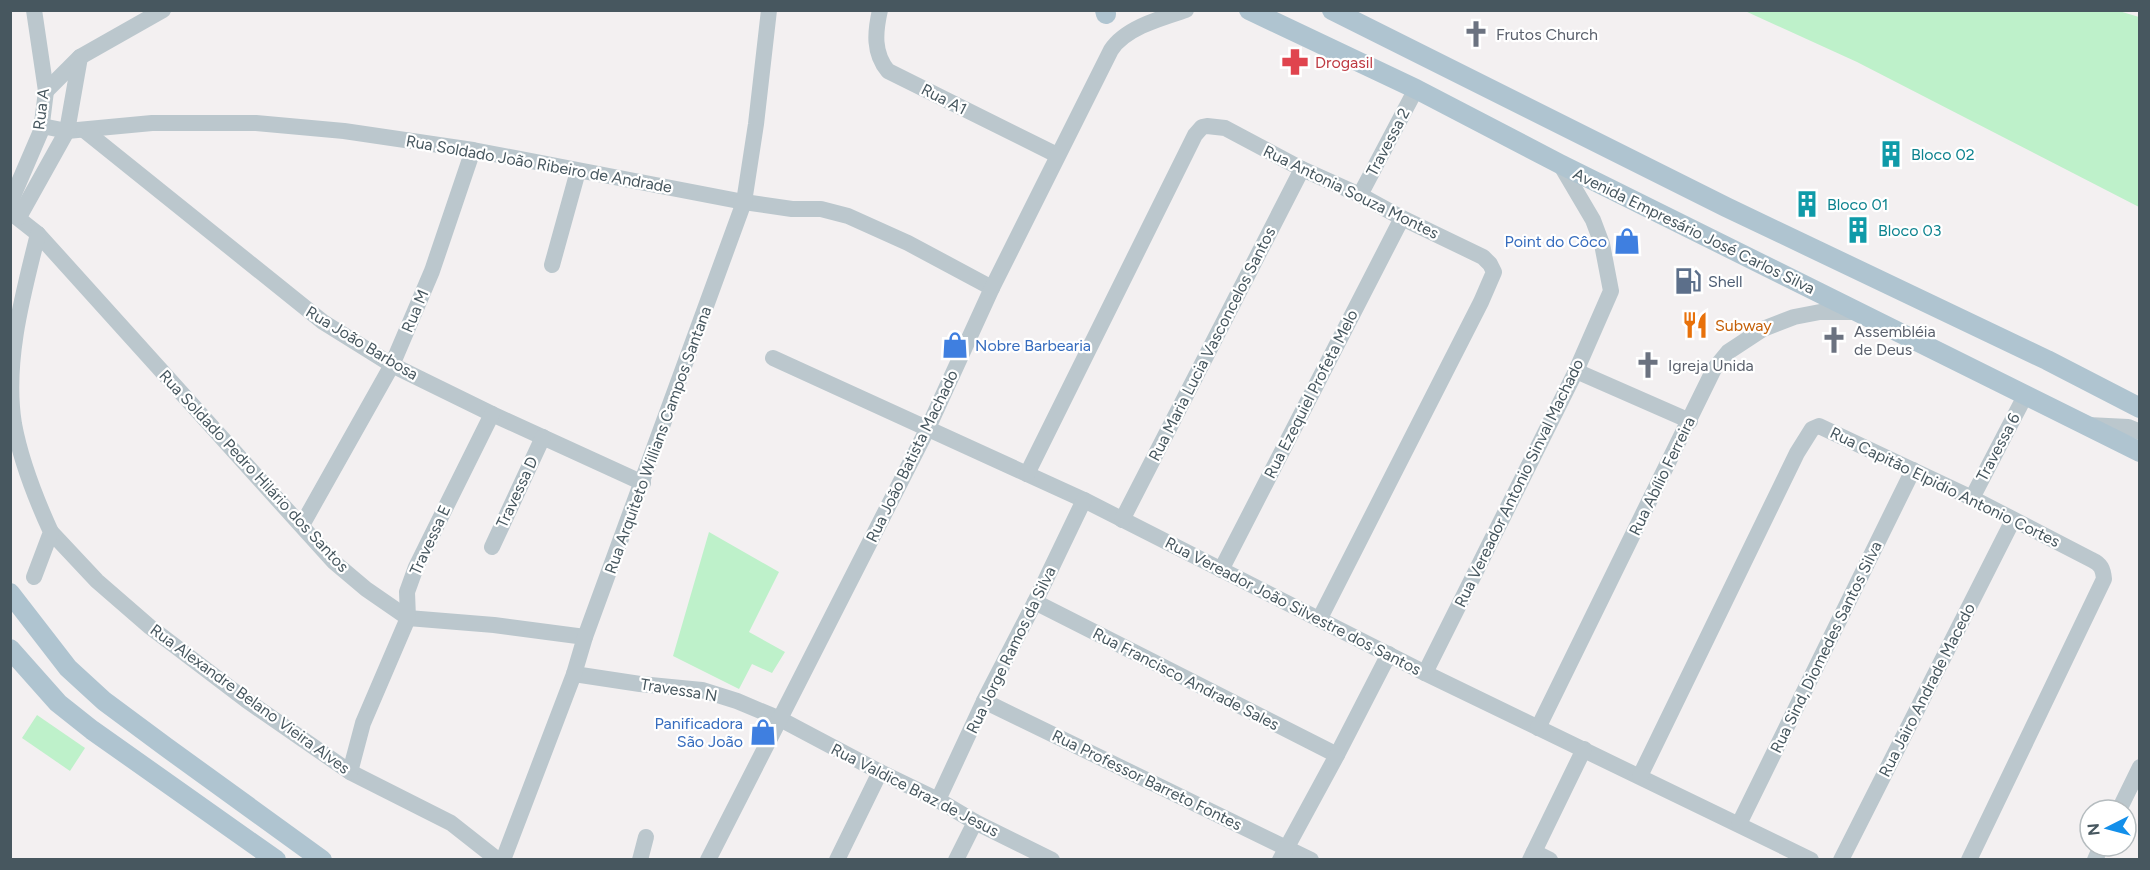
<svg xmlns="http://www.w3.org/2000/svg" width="2150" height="870" font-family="Figtree,sans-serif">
<rect width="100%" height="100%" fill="#f3f0f1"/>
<!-- green -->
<g fill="#bef1ca">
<polygon points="2119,11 2139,17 2139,207 1857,62 1745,11"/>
<polygon points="709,532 779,572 749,632 785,652 772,673 752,664 739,689 673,656"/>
<polygon points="37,715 85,748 70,771 22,738"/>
</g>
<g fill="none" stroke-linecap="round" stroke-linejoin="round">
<!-- minor -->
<g stroke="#bbc7cd" stroke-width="16">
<path d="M880 10C875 32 873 53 888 71L1057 155"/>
<polyline points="46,91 80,57 163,10"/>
<polyline points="42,126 67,131 152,123 256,123 344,131 473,150 744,202 792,209 821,209 848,216 908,243 992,288"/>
<polyline points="84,130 323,322 392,365 492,414 643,483"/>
<polyline points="1360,195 1416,89"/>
<polyline points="10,203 41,131 46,91 34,10"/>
<polyline points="10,212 38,234 334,562 366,589 408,618 494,625 585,637"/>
<polyline points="19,217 67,131 80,57"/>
<polyline points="552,265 578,171"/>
<polyline points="773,358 1084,500 1425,673 1811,860"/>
<polyline points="1576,371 1690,421"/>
<polyline points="2088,425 2128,427 2140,432"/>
<polyline points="1027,474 1195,135 1202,127 1207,126 1225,128 1302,169 1360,195 1402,218 1483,257 1490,264 1494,272 1481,302 1320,618"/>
<polyline points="1972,498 2025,396"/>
<polyline points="1122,520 1302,169"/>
<polyline points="302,525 392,365 432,271 473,150"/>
<polyline points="51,532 97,581 150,627 246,700 350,772 451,823 498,860"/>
<polyline points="492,547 543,437"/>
<polyline points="1221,570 1402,218"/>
<path d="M34 577 51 532C35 497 21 462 14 424 4 362 23 294 38 234"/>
<polyline points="1035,602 1337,755"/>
<polyline points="1425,673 1576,371 1611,291 1602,244 1593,220 1560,164"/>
<polyline points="574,674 640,684 702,690 737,701 780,719 880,772 938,800 975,822 1052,860"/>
<polyline points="984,701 1311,860"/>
<polyline points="1538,728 1714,369 1728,352 1763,329 1794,317 1820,312 1856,312"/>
<polyline points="350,772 363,723 408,618 407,592 416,567 492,414"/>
<path d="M1640 776 1797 453 1812 429 1819 426 1972 498 2092 560C2101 564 2103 569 2104 579L1969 860"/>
<polyline points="938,800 984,701 1035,602 1084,500"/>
<polyline points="2119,810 2140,767"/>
<polyline points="1739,824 1913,470"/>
<polyline points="1534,852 1550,860"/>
<polyline points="503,860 574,674 585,637 744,202 756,124 769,10"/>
<polyline points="640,860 646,837"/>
<path d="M708 860 928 428 992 288 1111 50C1125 28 1161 18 1186 10"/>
<polyline points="837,860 880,772"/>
<polyline points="956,860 975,822"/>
<polyline points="1280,860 1337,755 1389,654"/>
<polyline points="1530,860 1584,749"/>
<polyline points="1841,860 2013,520"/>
<polyline points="2095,860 2101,846"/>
</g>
<!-- major -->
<g stroke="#afc4d0" stroke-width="20">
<polyline points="1105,10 1106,14"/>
<polyline points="1249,10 1416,89 1560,164 2140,452"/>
<polyline points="1332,10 1726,207 2047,360 2140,408"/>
<polyline points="10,593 68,668 104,701 166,747 322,860"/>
<polyline points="10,649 58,703 92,730 276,860"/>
</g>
</g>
<!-- icons -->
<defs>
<symbol id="church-bare" viewBox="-9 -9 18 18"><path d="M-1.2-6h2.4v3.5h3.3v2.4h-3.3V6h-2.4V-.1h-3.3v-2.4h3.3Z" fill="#6b7280" stroke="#fff" stroke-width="2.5" paint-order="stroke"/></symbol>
<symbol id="pharmacy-bare" viewBox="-9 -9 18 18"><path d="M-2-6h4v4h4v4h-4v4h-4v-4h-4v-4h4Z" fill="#e0444e" stroke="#fff" stroke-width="2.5" paint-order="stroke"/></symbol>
<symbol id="building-bare" viewBox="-9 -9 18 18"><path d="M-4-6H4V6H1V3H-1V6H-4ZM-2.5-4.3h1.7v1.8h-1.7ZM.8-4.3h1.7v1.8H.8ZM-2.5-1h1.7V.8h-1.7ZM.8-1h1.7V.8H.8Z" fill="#0f9aa8" stroke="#fff" stroke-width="2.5" paint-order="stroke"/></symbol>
<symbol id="shop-bare" viewBox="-9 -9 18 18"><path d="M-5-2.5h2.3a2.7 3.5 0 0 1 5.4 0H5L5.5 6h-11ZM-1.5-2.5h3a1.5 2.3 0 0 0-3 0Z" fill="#3f7fe0" stroke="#fff" stroke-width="2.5" paint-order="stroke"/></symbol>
<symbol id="fuel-bare" viewBox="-9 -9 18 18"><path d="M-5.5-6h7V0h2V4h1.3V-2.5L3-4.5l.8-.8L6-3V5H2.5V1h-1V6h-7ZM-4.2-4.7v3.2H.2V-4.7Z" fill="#5c6f8a" stroke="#fff" stroke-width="2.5" paint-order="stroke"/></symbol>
<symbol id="restaurant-bare" viewBox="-9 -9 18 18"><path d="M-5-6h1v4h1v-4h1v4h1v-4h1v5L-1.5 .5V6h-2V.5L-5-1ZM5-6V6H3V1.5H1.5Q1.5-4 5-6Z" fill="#e8710a" stroke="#fff" stroke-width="2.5" paint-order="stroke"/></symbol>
</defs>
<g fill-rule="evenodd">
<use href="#church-bare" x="1457" y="15" width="38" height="38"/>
<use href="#pharmacy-bare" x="1276" y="43" width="38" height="38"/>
<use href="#building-bare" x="1872" y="135" width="38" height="38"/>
<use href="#building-bare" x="1788" y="185" width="38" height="38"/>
<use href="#building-bare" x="1839" y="211" width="38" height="38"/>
<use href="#shop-bare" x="1608" y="222" width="38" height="38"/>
<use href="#fuel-bare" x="1669" y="262" width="38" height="38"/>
<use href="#restaurant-bare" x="1676" y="306" width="38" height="38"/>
<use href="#church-bare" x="1815" y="321" width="38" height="38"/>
<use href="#shop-bare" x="936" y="326" width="38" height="38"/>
<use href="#church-bare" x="1629" y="346" width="38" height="38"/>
<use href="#shop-bare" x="744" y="713" width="38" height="38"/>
</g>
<g text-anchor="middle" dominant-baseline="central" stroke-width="4.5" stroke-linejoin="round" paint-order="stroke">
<!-- worship labels -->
<g font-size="16" fill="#5b616d" stroke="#fff" text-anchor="start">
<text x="1496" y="34">Frutos Church</text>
<text x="1854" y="331">Assembléia<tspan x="1854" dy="18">de Deus</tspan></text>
<text x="1668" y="365">Igreja Unida</text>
</g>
<!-- health labels -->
<g font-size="16" fill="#be3a42" stroke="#fff" text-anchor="start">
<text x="1315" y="62">Drogasil</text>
</g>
<!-- street labels -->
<g font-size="16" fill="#47575f" stroke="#fff">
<text transform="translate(944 99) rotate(27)">Rua A1</text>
<text transform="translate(41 109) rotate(-83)">Rua A</text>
<text transform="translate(1388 142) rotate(-62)">Travessa 2</text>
<text transform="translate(539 164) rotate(10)">Rua Soldado João Ribeiro de Andrade</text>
<text transform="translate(1351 192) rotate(26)">Rua Antonia Souza Montes</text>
<text transform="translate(1694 231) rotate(26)">Avenida Empresário José Carlos Silva</text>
<text transform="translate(415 311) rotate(-67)">Rua M</text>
<text transform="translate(362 343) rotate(31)">Rua João Barbosa</text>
<text transform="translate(1212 344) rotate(-63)">Rua Maria Lucia Vasconcelos Santos</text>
<text transform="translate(1311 394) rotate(-63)">Rua Ezequiel Profeta Melo</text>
<text transform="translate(658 440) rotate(-70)">Rua Arquiteto Willians Campos Santana</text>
<text transform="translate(1998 447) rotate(-62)">Travessa 6</text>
<text transform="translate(912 456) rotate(-64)">Rua João Batista Machado</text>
<text transform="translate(254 471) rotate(47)">Rua Soldado Pedro Hilário dos Santos</text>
<text transform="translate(1662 476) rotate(-64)">Rua Abílio Ferreira</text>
<text transform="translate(1519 483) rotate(-64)">Rua Vereador Antonio Sinval Machado</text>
<text transform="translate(1945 487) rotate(26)">Rua Capitão Elpidio Antonio Cortes</text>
<text transform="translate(517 492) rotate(-65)">Travessa D</text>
<text transform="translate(430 540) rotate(-65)">Travessa E</text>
<text transform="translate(1293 606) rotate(27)">Rua Vereador João Silvestre dos Santos</text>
<text transform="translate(1826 647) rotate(-64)">Rua Sind, Diomedes Santos Silva</text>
<text transform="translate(1011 650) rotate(-64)">Rua Jorge Ramos da Silva</text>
<text transform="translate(1186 679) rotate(27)">Rua Francisco Andrade Sales</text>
<text transform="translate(679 690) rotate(9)">Travessa N</text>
<text transform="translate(1927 690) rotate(-63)">Rua Jairo Andrade Macedo</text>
<text transform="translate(250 699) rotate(36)">Rua Alexandre Belano Vieira Alves</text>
<text transform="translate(1147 780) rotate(26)">Rua Professor Barreto Fontes</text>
<text transform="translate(915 790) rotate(27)">Rua Valdice Braz de Jesus</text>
</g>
<!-- culture labels -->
<g font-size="16" fill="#0d838f" stroke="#fff" text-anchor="start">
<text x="1911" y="154">Bloco 02</text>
<text x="1827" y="204">Bloco 01</text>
<text x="1878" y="230">Bloco 03</text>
</g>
<!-- shop labels -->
<g font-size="16" fill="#366cbe" stroke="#fff" text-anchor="end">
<text x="1607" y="241">Point do Côco</text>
<text x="975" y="345" text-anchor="start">Nobre Barbearia</text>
<text x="743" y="723">Panificadora<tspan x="743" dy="18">São João</tspan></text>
</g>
<!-- service labels -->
<g font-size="16" fill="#4e5e75" stroke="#fff" text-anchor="start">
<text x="1708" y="281">Shell</text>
</g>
<!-- food labels -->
<g font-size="16" fill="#c56008" stroke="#fff" text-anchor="start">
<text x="1715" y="325">Subway</text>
</g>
</g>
<!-- border -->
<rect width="2150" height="870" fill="none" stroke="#47575f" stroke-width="24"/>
<!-- north arrow -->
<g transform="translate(2108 828) rotate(264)"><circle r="28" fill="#ffffff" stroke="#b5bcbf" stroke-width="1.5"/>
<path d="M0-4.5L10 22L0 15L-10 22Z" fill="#138fea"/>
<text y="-9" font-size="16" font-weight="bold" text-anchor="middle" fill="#47575f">N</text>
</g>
</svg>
